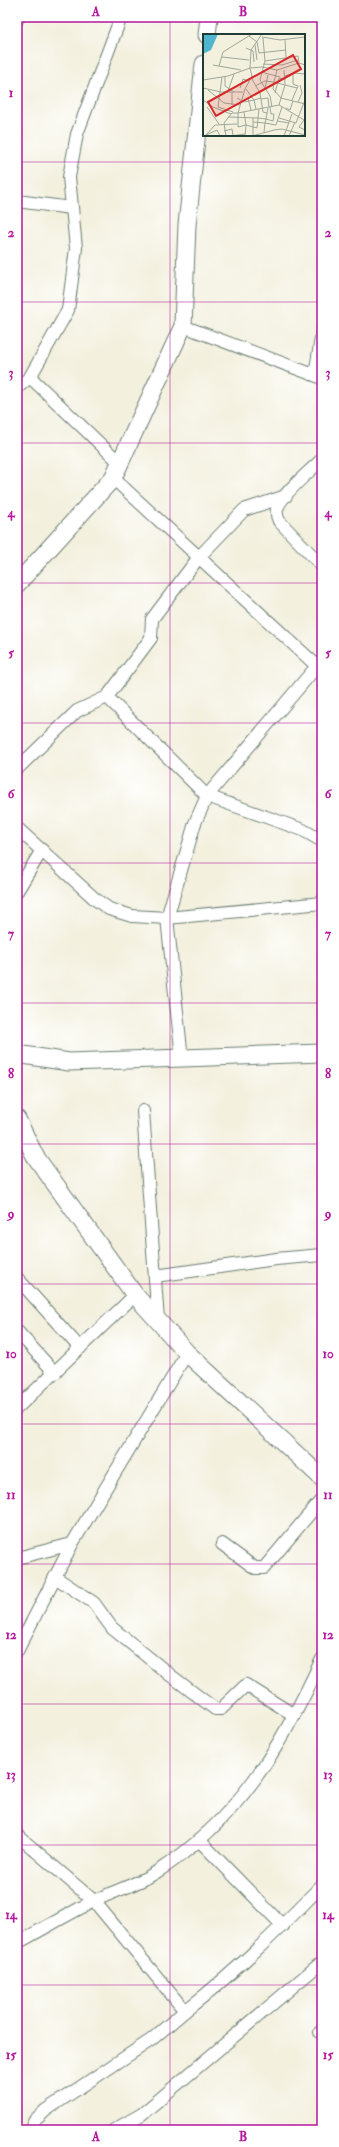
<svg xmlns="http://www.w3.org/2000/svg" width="339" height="2147" font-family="'IM FELL Double Pica',serif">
<rect width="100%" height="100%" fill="#fff"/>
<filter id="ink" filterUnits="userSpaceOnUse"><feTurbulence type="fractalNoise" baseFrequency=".025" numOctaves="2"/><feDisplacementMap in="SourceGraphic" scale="8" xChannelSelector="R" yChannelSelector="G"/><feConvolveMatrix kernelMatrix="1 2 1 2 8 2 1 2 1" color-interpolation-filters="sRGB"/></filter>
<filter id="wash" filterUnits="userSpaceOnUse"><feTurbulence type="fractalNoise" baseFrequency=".012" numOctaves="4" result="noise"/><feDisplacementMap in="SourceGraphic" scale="16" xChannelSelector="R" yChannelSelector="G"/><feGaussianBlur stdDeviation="0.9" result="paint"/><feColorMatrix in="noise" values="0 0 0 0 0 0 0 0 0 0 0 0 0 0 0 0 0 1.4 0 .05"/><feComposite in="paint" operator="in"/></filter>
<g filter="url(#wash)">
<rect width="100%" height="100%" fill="#f3f0de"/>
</g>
<g filter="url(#ink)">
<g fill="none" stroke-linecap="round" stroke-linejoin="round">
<defs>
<g id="street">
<polyline points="17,20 18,17"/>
<polyline points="17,201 71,208"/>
<polyline points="183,326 322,378"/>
<polyline points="315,375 322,332"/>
<polyline points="30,377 120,463"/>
<polyline points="17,388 30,377 68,310 76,248 69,177 77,134 121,17"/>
<path d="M322 459C311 471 281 494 277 509 276 514 277 517 279 521L322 566"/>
<polyline points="113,478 317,666 322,661"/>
<polyline points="107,697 207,796 303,830 322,841"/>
<polyline points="17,769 77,711 107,697 151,638 152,619 199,557 244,510 286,496"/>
<polyline points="17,828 95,899 109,909 132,916 167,918 322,903"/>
<polyline points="17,891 42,850"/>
<polyline points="182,1059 167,918 195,823 207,796 317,666 322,670"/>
<polyline points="143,1111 158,1321"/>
<polyline points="155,1276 276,1259 322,1255"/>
<polyline points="17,1278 80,1348"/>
<polyline points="17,1331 55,1373"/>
<polyline points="17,1408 135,1295"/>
<polyline points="222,1544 255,1568 264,1568 322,1499"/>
<polyline points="17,1558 72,1544"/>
<polyline points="55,1577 94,1603 112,1628 170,1675 215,1709 221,1709 246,1685 294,1715"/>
<polyline points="17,1651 72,1544 187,1353"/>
<path d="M17 1835 94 1901 185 2011C234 1973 279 1930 322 1885"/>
<polyline points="199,1840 283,1926"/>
<path d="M17 1943C43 1929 68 1914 94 1901 114 1891 136 1885 155 1873 239 1820 281 1747 322 1659"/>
<polyline points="320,2032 322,2031"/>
<polyline points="30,2130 34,2121 46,2110 151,2040 185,2011"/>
<polyline points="114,2130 142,2114 322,1962"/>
</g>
<g id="secondary">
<polyline points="207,35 209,17"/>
<polyline points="17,584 113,478 183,326 187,225 204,64"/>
<polyline points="17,1054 69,1062 322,1053"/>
<polyline points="17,1119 35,1156 135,1295 187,1353 322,1478"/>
</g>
</defs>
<!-- street casing -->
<use href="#street" stroke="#697c70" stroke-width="14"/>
<!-- secondary casing -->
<use href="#secondary" stroke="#697c70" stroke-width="19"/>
<!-- street -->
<use href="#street" stroke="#fff" stroke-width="12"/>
<!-- secondary -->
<use href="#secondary" stroke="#fff" stroke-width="17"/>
</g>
</g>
<!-- grid -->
<path fill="none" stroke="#b5179e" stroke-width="1" stroke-opacity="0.55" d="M170 17V2130M17 162H322M17 302H322M17 443H322M17 583H322M17 723H322M17 863H322M17 1003H322M17 1144H322M17 1284H322M17 1424H322M17 1564H322M17 1704H322M17 1845H322M17 1985H322"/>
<!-- overview -->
<g transform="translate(203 34)">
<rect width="102" height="102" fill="#f3f0de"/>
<path d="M1 0H15L8 16 0 20Z" fill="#50b5cf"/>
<path fill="none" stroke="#9ea89a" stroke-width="1" d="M46 2 54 8 56 19 83 16M59 3 77 6 102 3M60 4 62 27M82 6 83 23M52 11 54 26M43 14 50 17 51 28M19 23 46 26M60 30 79 31 95 26M10 31 38 36M16 32 20 18 49 0M74 36 71 48 82 51 81 36M58 38 77 43M22 42V52L31 58M82 42 91 39 102 40M19 43 15 73 30 78M48 44 42 55 35 79 76 71M0 46 25 42 47 34 48 16 59 0M52 52 62 47 71 48 70 55 78 64 76 71 101 86M0 54 18 58H40M37 54 40 45 46 47M62 54 65 41M94 54 82 51 78 64 102 70M5 56 21 69 37 71M25 57 31 40M72 59 76 44 83 45M34 64 41 68 51 66 43 55M58 65 65 64 66 73M0 66 10 73 28 80M89 66 95 52 90 50V39M95 68 99 59 97 51M29 71V58M4 73 16 90M69 73 67 62 57 46 62 27 95 22 96 29M65 74 63 85 70 87 71 80H68L67 73M83 74 87 76 90 67M53 75 51 66 58 64M48 76 45 64 49 63M64 79 60 78 57 59 50 47 47 34 59 33 74 36 96 29 102 31M25 83 55 84 63 85 62 89 73 91 79 73M50 84V88L62 89 61 98M76 84 93 89 102 66M101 86 96 93 102 96M74 87 86 89M50 88V102M71 96 79 95 102 101M21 97 29 95 30 101M3 101 12 91 34 90M1 102 14 96 17 102M23 102 21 89 29 79H35V93L43 91 41 78M27 102 42 100M42 102 43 91 54 94 56 75M49 102 71 96M81 102 89 80M86 102 92 88"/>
<path fill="#d62828" fill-opacity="0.15" stroke="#d62828" stroke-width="2" d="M90 21 98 35 13 82 5 68Z"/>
<rect width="102" height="102" fill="none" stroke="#1f3d34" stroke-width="2"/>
</g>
<!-- margin -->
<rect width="339" height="2147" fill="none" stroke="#fff" stroke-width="44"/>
<rect x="22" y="22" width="295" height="2103" fill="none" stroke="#b5179e" stroke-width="1.5"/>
<g font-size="13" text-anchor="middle" font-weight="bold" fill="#b5179e">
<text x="96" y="16">A</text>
<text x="243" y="16">B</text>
<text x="11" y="97">1</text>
<text x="328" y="97">1</text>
<text x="11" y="237">2</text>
<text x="328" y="237">2</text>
<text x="11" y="377">3</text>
<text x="328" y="377">3</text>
<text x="11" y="517">4</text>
<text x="328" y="517">4</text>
<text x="11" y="657">5</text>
<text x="328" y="657">5</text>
<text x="11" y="798">6</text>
<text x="328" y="798">6</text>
<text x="11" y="938">7</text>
<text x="328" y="938">7</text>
<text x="11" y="1078">8</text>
<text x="328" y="1078">8</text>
<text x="11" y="1218">9</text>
<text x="328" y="1218">9</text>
<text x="11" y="1358">10</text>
<text x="328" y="1358">10</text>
<text x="11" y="1499">11</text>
<text x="328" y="1499">11</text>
<text x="11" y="1639">12</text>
<text x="328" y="1639">12</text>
<text x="11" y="1779">13</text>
<text x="328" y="1779">13</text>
<text x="11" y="1919">14</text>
<text x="328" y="1919">14</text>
<text x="11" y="2059">15</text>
<text x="328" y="2059">15</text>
<text x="96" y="2141">A</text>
<text x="243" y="2141">B</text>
</g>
</svg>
